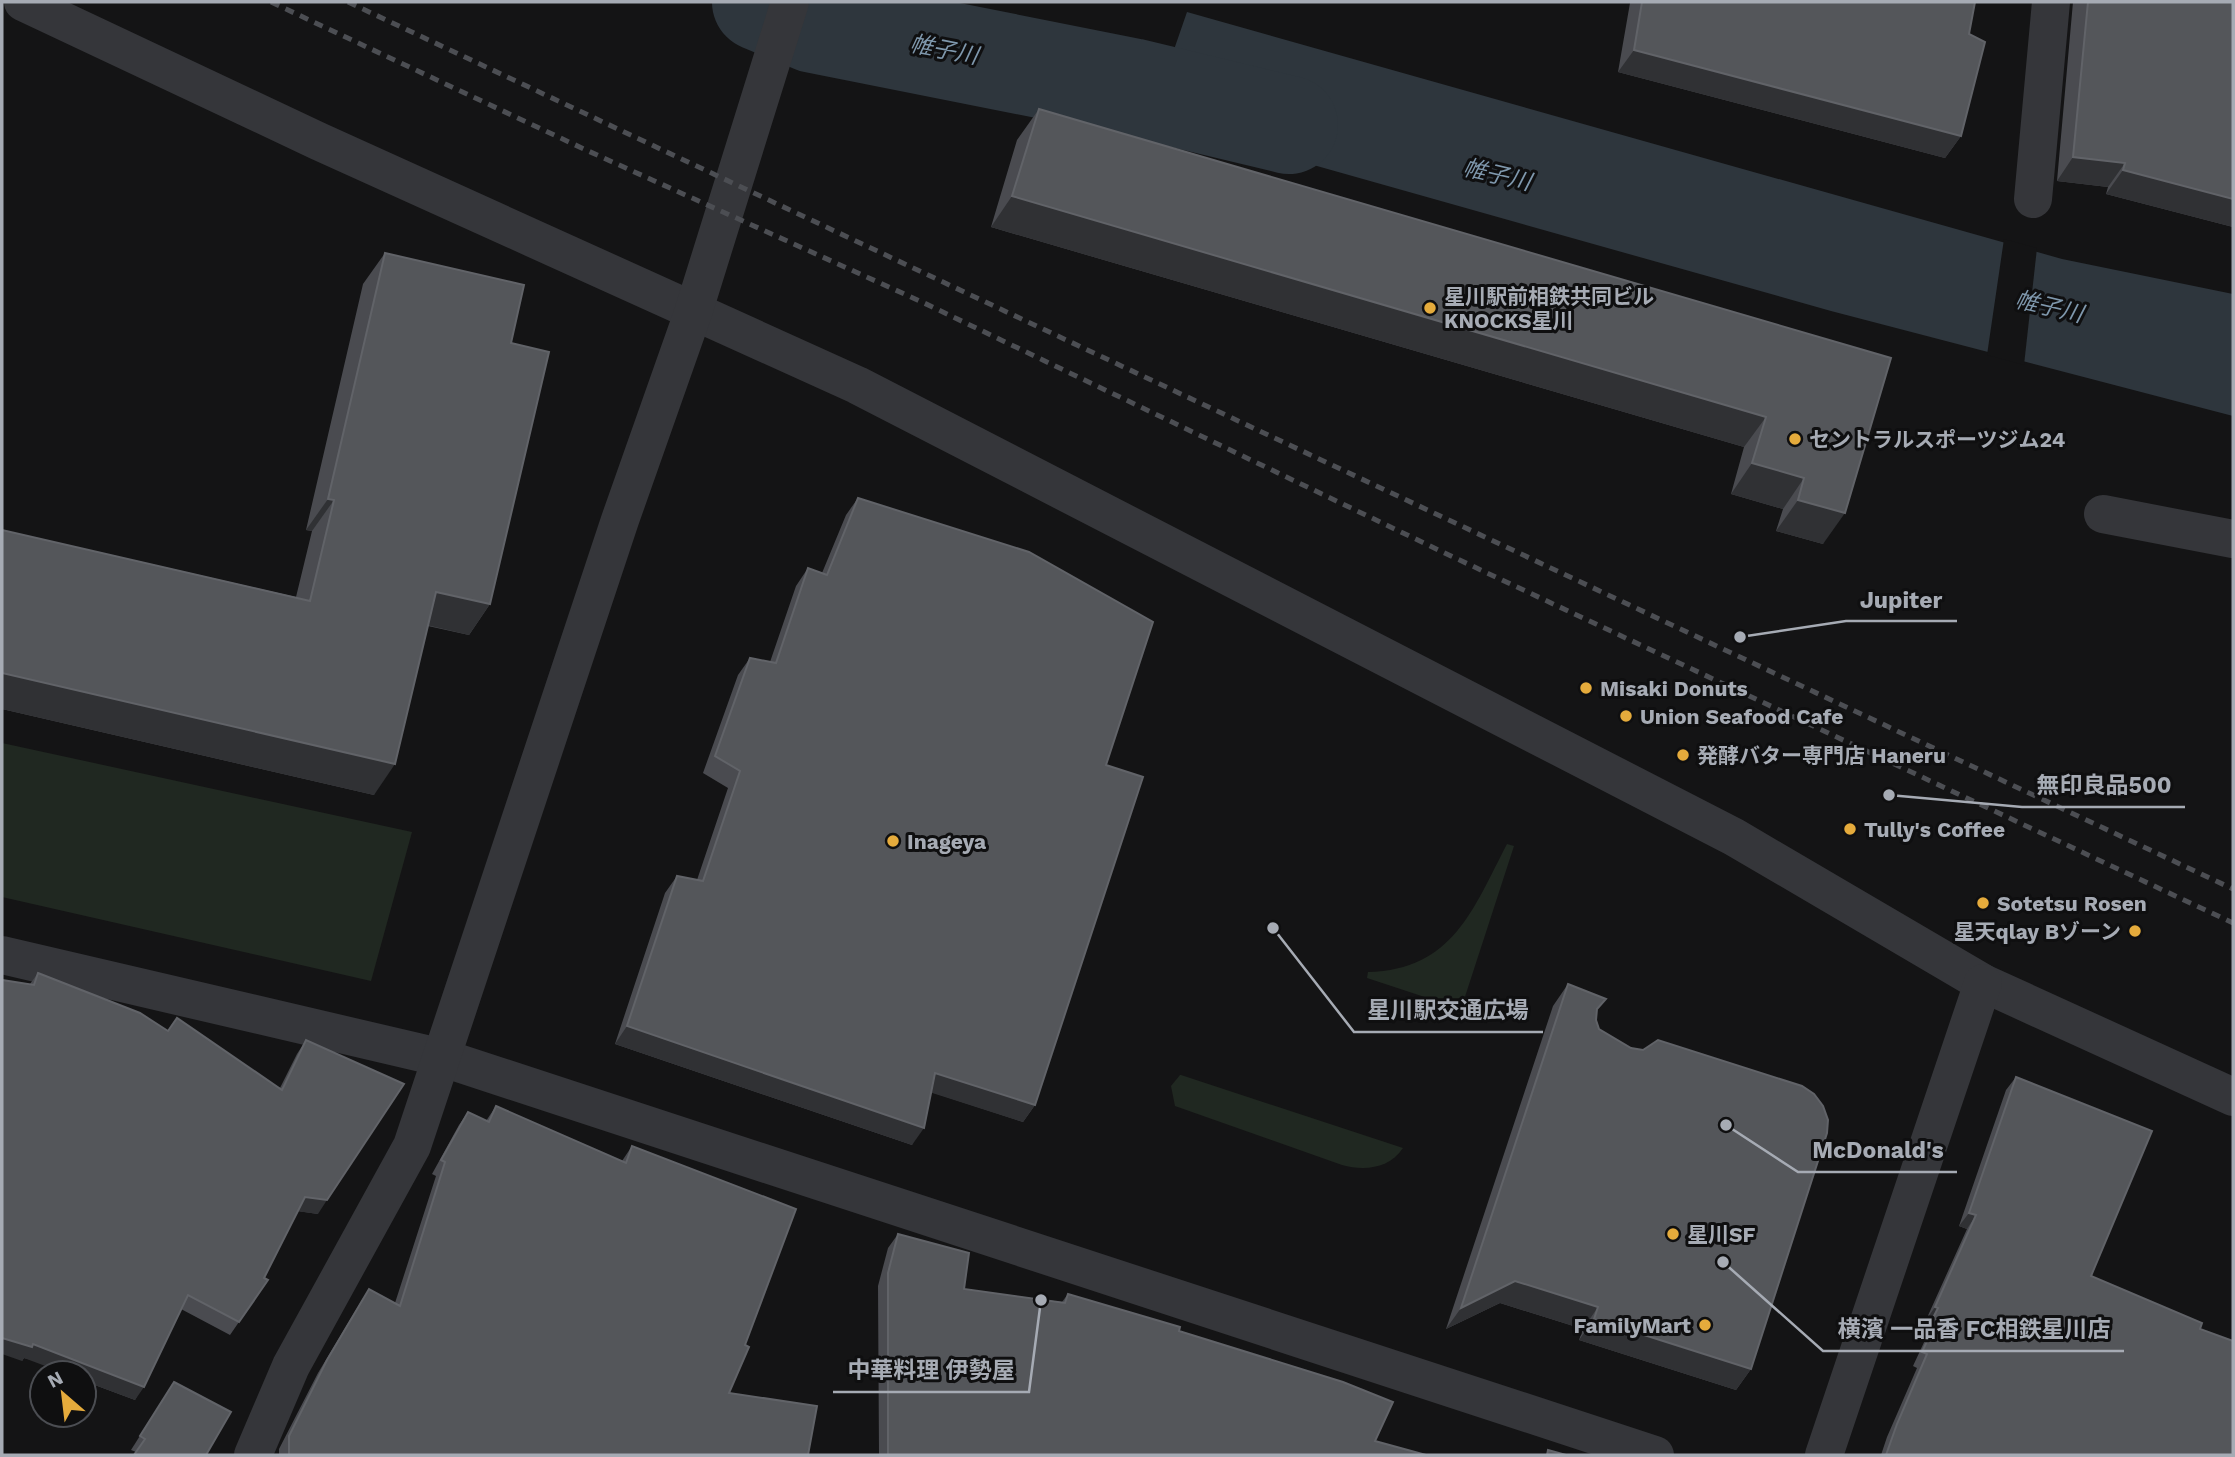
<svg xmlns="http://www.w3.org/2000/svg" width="2235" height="1457" font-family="'Work Sans','Noto Sans JP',sans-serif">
<rect width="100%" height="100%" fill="#141415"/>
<!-- green -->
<g fill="#202821">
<polygon points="2,743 412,832 371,981 2,897"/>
<path d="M1507 844 1514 846 1461 1009 1367 978 1368 972C1453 970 1473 909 1507 844Z"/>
<path d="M1180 1075H1181L1403 1148C1389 1169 1364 1171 1342 1165L1175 1106 1171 1086Z"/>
</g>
<!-- water -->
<polygon fill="#2e363d" points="1187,12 2062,259 2233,294 2233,416 1831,311 1150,119"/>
<!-- pier -->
<polygon fill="#141415" points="2004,239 2037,248 2024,365 1987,355"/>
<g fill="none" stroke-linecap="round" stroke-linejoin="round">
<!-- river -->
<polyline stroke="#2e363d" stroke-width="98" points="761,2 814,24 1131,87 1289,125"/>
<!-- minor -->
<g stroke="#35363a" stroke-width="38">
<polyline points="23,2 318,141 857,385 1734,837 1983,983 2233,1097"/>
<polyline points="2033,199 2051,2"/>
<polyline points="2103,514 2233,539"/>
<polyline points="2,955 443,1058 1655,1455"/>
<polyline points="253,1455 291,1366 412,1146 620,520 693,313 790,2"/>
<polyline points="1824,1455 1983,983"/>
</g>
<!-- rail -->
<g stroke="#4c4e53" stroke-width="5" stroke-dasharray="9 7" stroke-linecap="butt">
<polyline points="271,2 586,150 922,302 1451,556 2233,923"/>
<polyline points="348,2 2233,889"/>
</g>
</g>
<!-- wall -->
<g fill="#4a4b50">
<polygon points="1620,2 1975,2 1969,34 1961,136 1945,158 1618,72 1630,3"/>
<polygon points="2073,2 2233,2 2233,227 2106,194 2108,187 2057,181"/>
<polygon points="1039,109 1891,358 1823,544 1776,531 1783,509 1731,494 1744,447 991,227 1017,140"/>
<polygon points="385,253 511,343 490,604 469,635 428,626 374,795 2,709 2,530 296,597 312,531 306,530 363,284"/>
<polygon points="858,498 1106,765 1035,1105 1023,1122 931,1092 912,1145 615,1044 665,893 677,876 697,880 728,788 703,773 738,675 750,658 770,662 796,586 808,568 822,573 846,515"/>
<polygon points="38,973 168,1031 280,1088 297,1054 306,1040 318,1214 298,1211 264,1278 268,1280 230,1335 181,1309 135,1400 84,1381 84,1373 24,1358 22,1361 30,984"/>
<polygon points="1568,984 1597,1012 1596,1020 1599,1029 1751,1369 1736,1390 1579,1340 1583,1329 1500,1303 1446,1329 1553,1006"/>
<polygon points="2016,1077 2091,1276 2200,1329 2233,1455 1881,1455 1887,1437 1917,1368 1913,1366 1926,1338 1922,1336 1929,1322 1926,1320 1967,1229 1959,1226 2006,1090"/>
<polygon points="496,1106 622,1161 632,1146 745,1345 729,1393 808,1455 279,1455 279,1449 318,1373 360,1303 369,1289 395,1303 436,1176 432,1174 459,1125 468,1112 486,1121"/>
<polygon points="898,1234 964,1289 1062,1302 1068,1294 1179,1331 1375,1441 1426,1455 879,1455 878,1286 888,1248"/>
<polygon points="174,1382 206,1455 136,1452 131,1450"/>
</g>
<!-- shaded-wall -->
<g fill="#303134">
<polygon points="1634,50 1961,136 1945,158 1618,72"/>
<polygon points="2073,157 2125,163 2108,187 2057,181"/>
<polygon points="2123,170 2233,199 2233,227 2106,194"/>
<polygon points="1012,196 1766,417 1744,447 991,227"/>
<polygon points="1752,463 1804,478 1783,509 1731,494"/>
<polygon points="328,499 334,500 312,531 306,530"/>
<polygon points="1798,500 1845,513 1823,544 1776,531"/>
<polygon points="436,592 490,604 469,635 414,622"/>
<polygon points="2,673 395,764 374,795 2,709"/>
<polygon points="627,1026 924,1128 912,1145 615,1044"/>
<polygon points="935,1073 1035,1105 1023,1122 923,1090"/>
<polygon points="305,1197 327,1200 318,1214 296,1211"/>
<polygon points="1969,1213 1976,1215 1967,1229 1959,1226"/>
<polygon points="1515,1281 1598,1307 1583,1329 1500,1303 1446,1329 1461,1308"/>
<polygon points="1935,1307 1938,1308 1929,1322 1926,1320"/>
<polygon points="1594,1319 1751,1369 1736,1390 1579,1340"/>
<polygon points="2,1338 33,1344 144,1387 135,1400 84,1381 84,1373 64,1373 24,1358 22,1361 2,1354"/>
</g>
<!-- building -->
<g fill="#54565a" stroke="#616368" stroke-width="2">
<polygon points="1642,2 1975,2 1969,34 1985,42 1961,136 1634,50"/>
<polygon points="2088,2 2233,2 2233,199 2123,170 2125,163 2073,157"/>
<polygon points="1039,109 1891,358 1845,513 1798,500 1804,478 1752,463 1766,417 1012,196"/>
<polygon points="385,253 524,285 511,343 549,352 490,604 436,592 395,764 2,673 2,530 310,601 334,500 328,499"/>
<polygon points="858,498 1029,552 1153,622 1106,765 1143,777 1035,1105 935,1073 924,1128 627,1026 677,876 703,881 740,771 715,756 750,658 776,663 808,568 827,575"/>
<polygon points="38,973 140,1013 168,1031 177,1018 282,1090 306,1040 404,1084 327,1200 305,1197 264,1278 268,1280 239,1322 188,1295 144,1387 33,1344 32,1347 2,1338 2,980 34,985"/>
<polygon points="1568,984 1606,999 1597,1009 1596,1020 1599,1029 1631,1048 1643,1050 1658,1040 1802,1086 1814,1094 1823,1106 1828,1120 1827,1133 1751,1369 1594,1319 1598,1307 1515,1281 1461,1308"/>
<polygon points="2016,1077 2152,1131 2091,1276 2202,1323 2200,1329 2233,1341 2233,1455 1886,1455 1897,1424 1927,1354 1922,1352 1935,1324 1931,1322 1938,1308 1935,1307 1976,1215 1969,1213"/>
<polygon points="496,1106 626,1163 632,1146 796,1209 745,1345 749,1347 729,1393 817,1406 808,1455 289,1455 289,1436 327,1360 369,1289 400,1306 445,1162 441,1160 468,1112 489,1122"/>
<polygon points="898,1234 969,1253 964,1289 1065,1303 1068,1294 1180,1327 1179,1331 1343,1382 1393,1402 1375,1441 1426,1455 888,1455 888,1273"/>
<polygon points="174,1382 231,1412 206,1455 134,1455 145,1439 140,1436"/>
<polygon points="1548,1450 1566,1455 1547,1455"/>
</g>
<!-- markers -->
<g fill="#e5ab3c" stroke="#0f0f10" stroke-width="2.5">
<circle cx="1430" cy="308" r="7"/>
<circle cx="1795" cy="439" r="7"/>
<circle cx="1586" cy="688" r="7"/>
<circle cx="1626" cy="716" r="7"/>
<circle cx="1683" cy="755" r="7"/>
<circle cx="1850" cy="829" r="7"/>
<circle cx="893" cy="841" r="7"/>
<circle cx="1983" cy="903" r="7"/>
<circle cx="2135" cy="931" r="7"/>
<circle cx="1673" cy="1234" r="7"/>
<circle cx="1705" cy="1325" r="7"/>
</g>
<g text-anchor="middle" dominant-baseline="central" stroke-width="6" stroke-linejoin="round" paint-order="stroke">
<!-- poi labels -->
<g font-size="21" font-weight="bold" fill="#a6abb4" stroke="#0f0f10" text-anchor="start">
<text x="1444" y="296">星川駅前相鉄共同ビル<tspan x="1444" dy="24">KNOCKS星川</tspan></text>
<text x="1809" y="439">セントラルスポーツジム24</text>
<text x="1600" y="688">Misaki Donuts</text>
<text x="1640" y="716">Union Seafood Cafe</text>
<text x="1697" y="755">発酵バター専門店 Haneru</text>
<text x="1864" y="829">Tully's Coffee</text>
<text x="907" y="841">Inageya</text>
<text x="1997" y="903">Sotetsu Rosen</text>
<text x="2121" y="931" text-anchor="end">星天qlay Bゾーン</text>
<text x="1687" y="1234">星川SF</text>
<text x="1691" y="1325" text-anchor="end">FamilyMart</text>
</g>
<!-- water labels -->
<g font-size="23" font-style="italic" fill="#7f98ad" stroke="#0f0f10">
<text transform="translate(944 50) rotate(11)">帷子川</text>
<text transform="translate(1497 175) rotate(13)">帷子川</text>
<text transform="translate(2049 307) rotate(13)">帷子川</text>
</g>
</g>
<!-- callouts -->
<path fill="none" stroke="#a6abb4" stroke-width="2.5" d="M1740 637L1846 621H1957M1889 795L2022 807H2185M1273 928L1354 1032H1543M1726 1125L1798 1172H1957M1723 1262L1823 1351H2124M1041 1300L1029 1392H833"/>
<g fill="#a6abb4" stroke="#0f0f10" stroke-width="2.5">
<circle cx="1740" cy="637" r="7"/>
<circle cx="1889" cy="795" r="7"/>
<circle cx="1273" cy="928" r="7"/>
<circle cx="1726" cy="1125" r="7"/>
<circle cx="1723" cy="1262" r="7"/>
<circle cx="1041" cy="1300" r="7"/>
</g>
<g font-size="23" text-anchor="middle" font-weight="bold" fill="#a6abb4" stroke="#0f0f10" stroke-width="6" stroke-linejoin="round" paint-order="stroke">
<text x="1901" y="608">Jupiter</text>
<text x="2104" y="793">無印良品500</text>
<text x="1448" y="1018">星川駅交通広場</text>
<text x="1878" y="1158">McDonald's</text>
<text x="1974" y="1337">横濱 一品香 FC相鉄星川店</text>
<text x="931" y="1378">中華料理 伊勢屋</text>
</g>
<!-- border -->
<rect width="2235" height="1457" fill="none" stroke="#a6abb4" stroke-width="7"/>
<!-- north arrow -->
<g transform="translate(63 1394) rotate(332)"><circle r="33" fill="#0f0f10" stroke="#4b4d52" stroke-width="2"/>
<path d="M0-5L12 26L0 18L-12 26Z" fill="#e5ab3c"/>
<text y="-10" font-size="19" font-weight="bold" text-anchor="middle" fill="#a6abb4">N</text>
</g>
</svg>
